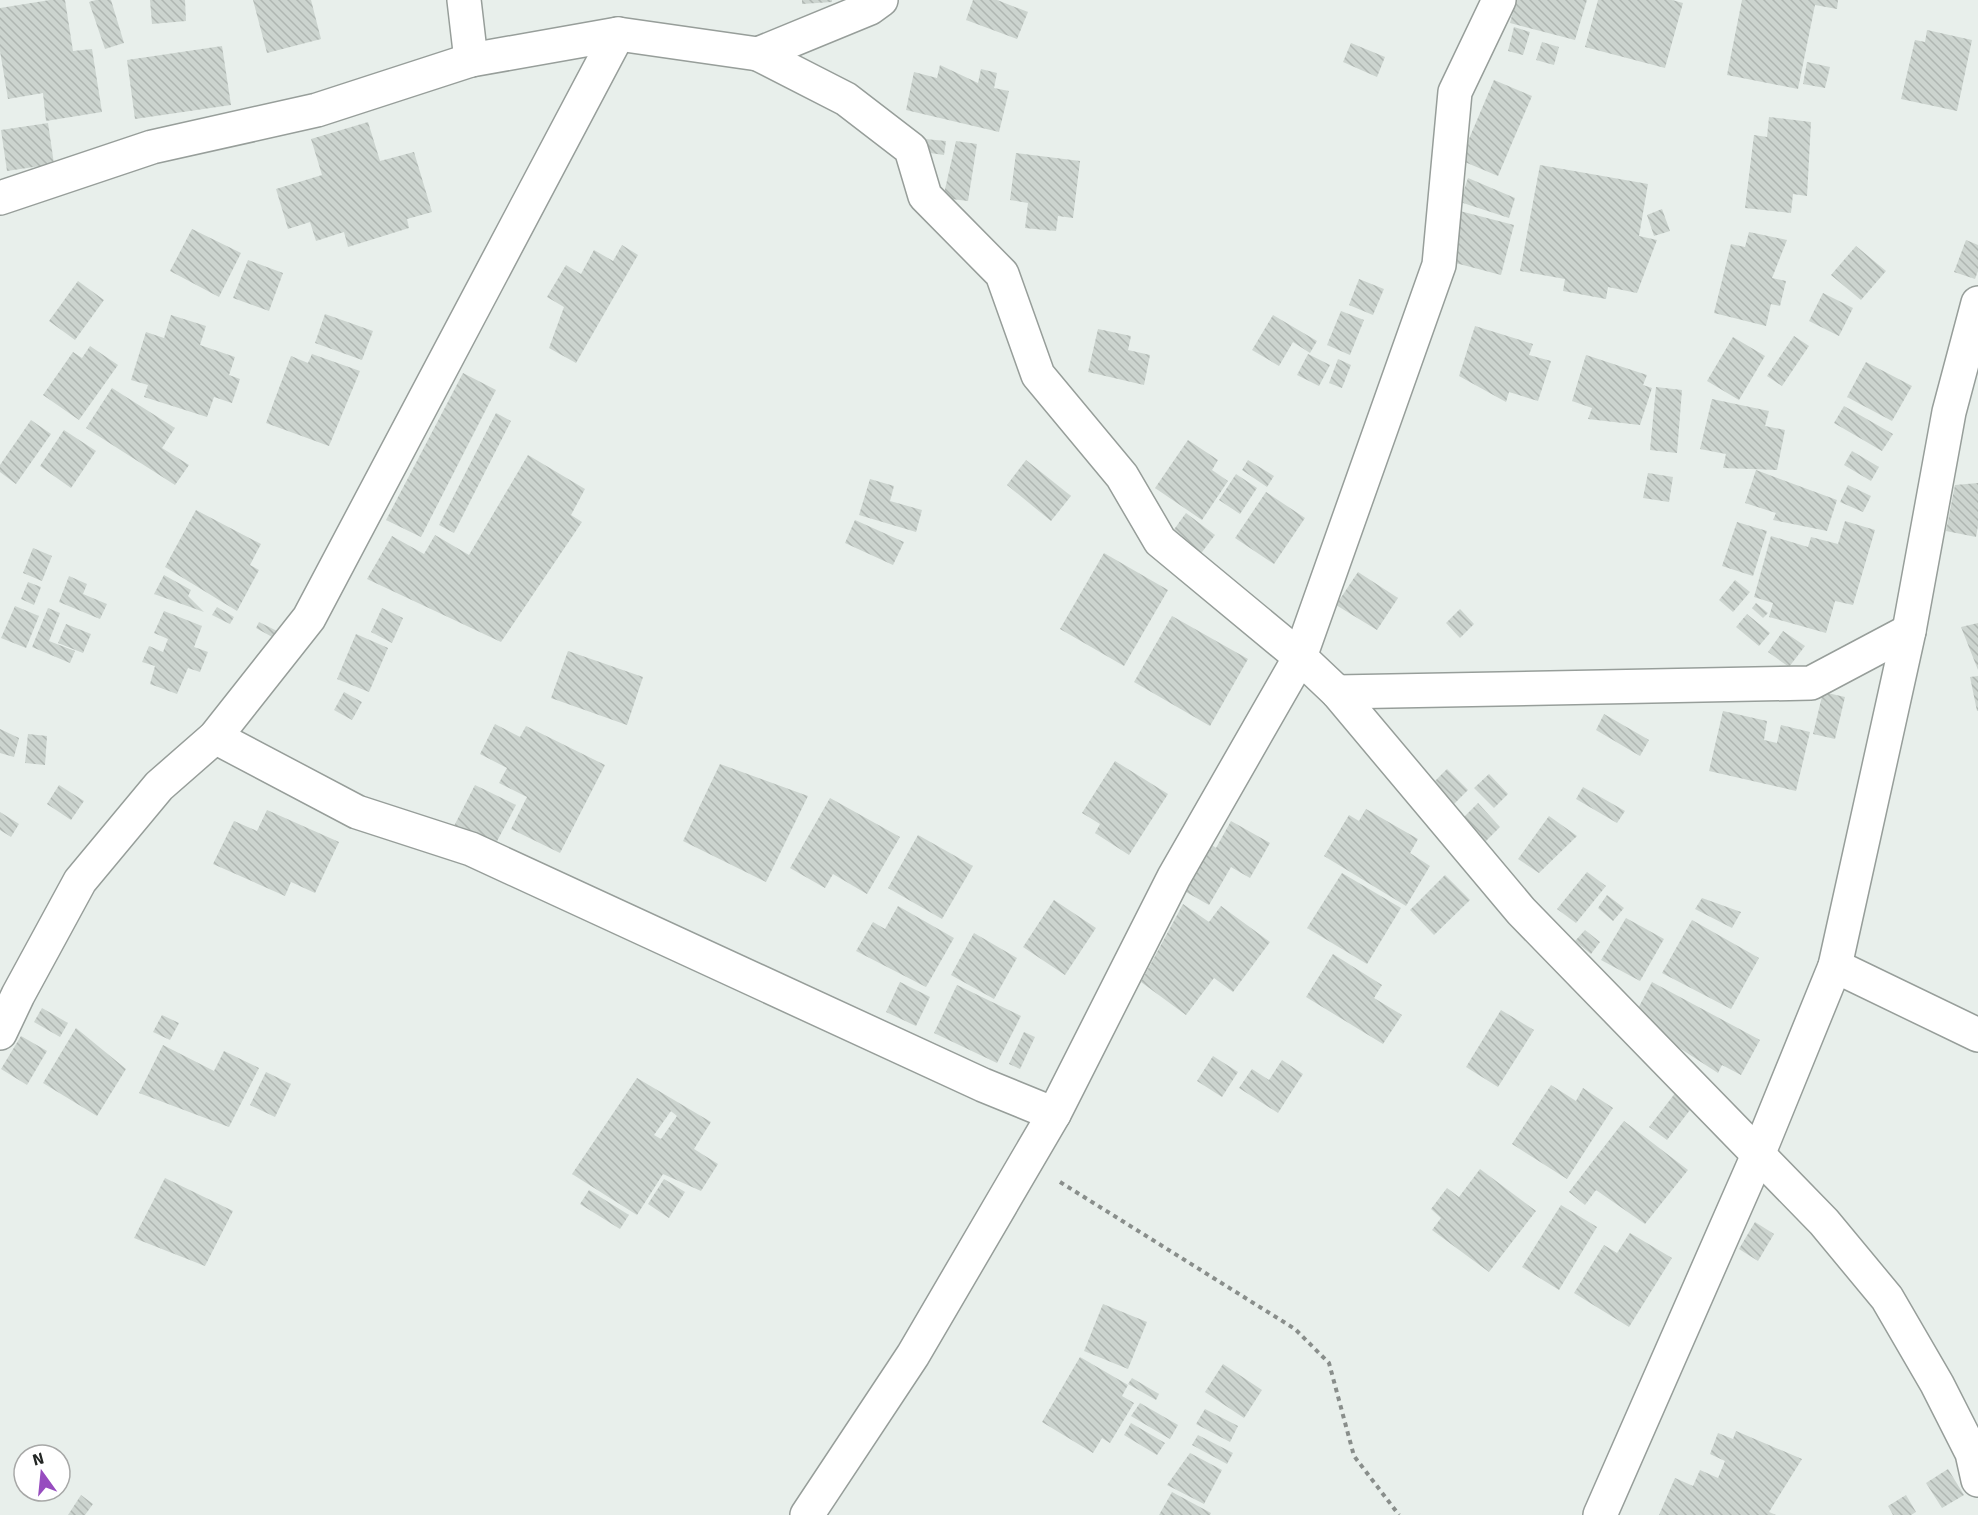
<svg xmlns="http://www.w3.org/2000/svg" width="1978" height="1515" font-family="Signika,sans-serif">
<defs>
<pattern id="building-back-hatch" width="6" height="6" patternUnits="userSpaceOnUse" patternTransform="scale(1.5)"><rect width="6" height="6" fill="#ccd4cf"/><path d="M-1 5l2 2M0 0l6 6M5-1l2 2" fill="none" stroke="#afb6b2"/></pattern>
</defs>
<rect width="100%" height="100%" fill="#e8efeb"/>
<!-- building -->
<g fill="url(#building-back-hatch)" fill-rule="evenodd">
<polygon points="50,0 65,0 73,51 92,49 102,112 46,121 43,93 8,99 0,51 0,8"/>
<polygon points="96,0 111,0 124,43 105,49 89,2"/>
<polygon points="150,0 185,0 186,21 152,24"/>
<polygon points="253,0 311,0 321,39 267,53"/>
<polygon points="802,0 832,0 832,2 802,4"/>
<polygon points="973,0 997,0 1028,12 1017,39 966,20"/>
<polygon points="1516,0 1587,0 1575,40 1510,23"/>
<polygon points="1598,0 1672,0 1683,3 1665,68 1585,47"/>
<polygon points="1742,0 1838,0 1837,9 1815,5 1798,89 1727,75"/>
<polygon points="1514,27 1530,32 1523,55 1508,51"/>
<polygon points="1927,30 1972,40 1957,111 1901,99 1915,40 1925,42"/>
<polygon points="1542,42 1559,47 1554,65 1536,60"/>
<polygon points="1351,43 1385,57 1377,77 1343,62"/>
<polygon points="222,46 231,105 135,119 127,60"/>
<polygon points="1807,62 1830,67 1825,88 1803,84"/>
<polygon points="940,65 978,83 981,69 997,73 994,88 1009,91 999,132 906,110 914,72 937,78"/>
<polygon points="1494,80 1532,96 1498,176 1460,160"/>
<polygon points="1769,117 1811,122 1807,196 1793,194 1791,213 1745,208 1754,135 1767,137"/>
<polygon points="368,122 380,161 414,152 432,212 407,219 409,228 348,247 344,232 316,241 310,222 288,229 276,189 322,175 311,139"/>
<polygon points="48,123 54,164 7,171 1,130"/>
<polygon points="925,139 946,141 944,155 923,152"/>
<polygon points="956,141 977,144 968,201 943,198"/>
<polygon points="1016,153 1080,161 1073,218 1058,216 1056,231 1025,228 1028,203 1010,200"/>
<polygon points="1540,165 1648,184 1639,236 1657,240 1637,293 1608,287 1606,299 1563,291 1565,279 1520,271"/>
<polygon points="1468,178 1515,198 1509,218 1460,202"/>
<polygon points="1662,209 1670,231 1654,236 1647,215"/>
<polygon points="1456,210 1514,225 1501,275 1444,260"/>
<polygon points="192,229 241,253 219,297 170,271"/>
<polygon points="1749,232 1787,240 1772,278 1786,281 1780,306 1771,304 1766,326 1714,313 1731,244 1745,247"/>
<polygon points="1966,240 1978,245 1978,271 1975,279 1954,272"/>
<polygon points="622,245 638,255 576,363 549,348 564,307 547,297 566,265 581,274 594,250 613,261"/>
<polygon points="1856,246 1886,271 1861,300 1831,275"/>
<polygon points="248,260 283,273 269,311 233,298"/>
<polygon points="1359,279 1384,289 1373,315 1349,305"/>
<polygon points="78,281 104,300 75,340 49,321"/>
<polygon points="1823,293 1853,308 1839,336 1809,321"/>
<polygon points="1341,311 1364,320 1350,355 1327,345"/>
<polygon points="325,314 373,331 362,360 315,343"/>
<polygon points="171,315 206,326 200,345 235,357 229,375 240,379 232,403 214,397 207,417 144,397 148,385 131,380 146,332 164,338"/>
<polygon points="1273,315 1317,341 1310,353 1293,342 1279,366 1252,350"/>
<polygon points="1475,326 1533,344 1529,355 1551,361 1538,401 1509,392 1506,402 1459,376"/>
<polygon points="1098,329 1131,336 1128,350 1150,355 1144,385 1088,372"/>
<polygon points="1794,336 1809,346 1782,386 1767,376"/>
<polygon points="1733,337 1765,356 1739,400 1707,381"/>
<polygon points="90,346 118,365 79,420 43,395 73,352 82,358"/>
<polygon points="312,354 360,371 329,446 266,423 291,356 308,363"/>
<polygon points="1308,354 1330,365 1319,386 1297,375"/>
<polygon points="1586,355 1647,375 1643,385 1652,388 1640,425 1588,419 1592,408 1572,401"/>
<polygon points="1338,359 1351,365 1342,388 1329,383"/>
<polygon points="1866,362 1912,386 1892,421 1847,397"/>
<polygon points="463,373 496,390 421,537 386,520"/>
<polygon points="1656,387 1682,390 1677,453 1650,450"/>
<polygon points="112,388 175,428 162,448 189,465 175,485 86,428"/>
<polygon points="1712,399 1769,411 1765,426 1785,430 1777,470 1723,468 1726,454 1700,449"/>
<polygon points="1844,406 1893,434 1882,451 1834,423"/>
<polygon points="496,413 511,421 454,533 439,525"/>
<polygon points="31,420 51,434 16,484 0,472 0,465"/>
<polygon points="64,430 96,451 71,488 40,466"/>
<polygon points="1188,440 1218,460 1212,470 1228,481 1202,520 1155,488"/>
<polygon points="1852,451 1879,467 1871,481 1844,465"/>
<polygon points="528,455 585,489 571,515 582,522 501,642 367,579 392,536 424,554 435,535 469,555"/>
<polygon points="1026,460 1071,496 1051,521 1007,485"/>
<polygon points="1248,460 1274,476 1267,487 1242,470"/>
<polygon points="1756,470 1837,500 1827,531 1773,520 1776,513 1745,503"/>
<polygon points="1648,473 1673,477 1669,502 1643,498"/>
<polygon points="1236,474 1257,488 1240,514 1219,500"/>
<polygon points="870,479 894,486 890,501 922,510 916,532 859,515"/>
<polygon points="1978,483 1978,526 1976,537 1946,531 1955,485"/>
<polygon points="1848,485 1871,496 1863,512 1840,502"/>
<polygon points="1266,492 1305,518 1274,564 1235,538"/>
<polygon points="196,510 261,544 250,565 259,570 237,611 165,567"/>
<polygon points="1186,513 1215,535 1199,556 1170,535"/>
<polygon points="855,520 904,542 893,565 845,543"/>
<polygon points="1845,521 1875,530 1853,605 1835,601 1826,633 1769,617 1773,603 1754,597 1771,536 1808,547 1811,537 1838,544"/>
<polygon points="1737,522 1767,531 1753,576 1722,566"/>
<polygon points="33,548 52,556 42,581 23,573"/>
<polygon points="1104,553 1168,590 1124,666 1060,629"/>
<polygon points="1358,572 1398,598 1377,630 1336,605"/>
<polygon points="164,575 191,590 188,596 204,612 154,594"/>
<polygon points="69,576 87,584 83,594 107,604 100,619 59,602"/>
<polygon points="1735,580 1750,592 1733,612 1719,600"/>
<polygon points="28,582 41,587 34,605 21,599"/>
<polygon points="1756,603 1768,613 1763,618 1752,608"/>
<polygon points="15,606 39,616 26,648 1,638"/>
<polygon points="217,607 234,617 230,624 212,615"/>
<polygon points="48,608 60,613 49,641 75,651 70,663 32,647"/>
<polygon points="382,608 403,618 392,643 371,632"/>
<polygon points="1460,609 1474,624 1460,638 1446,623"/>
<polygon points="164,611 202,626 194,647 208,652 200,672 188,668 177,694 150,684 155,666 142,662 149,646 163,652 168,639 154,633"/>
<polygon points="1747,614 1770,633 1759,646 1736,627"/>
<polygon points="1172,616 1248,659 1210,726 1134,682"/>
<polygon points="259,622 277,631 274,638 256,628"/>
<polygon points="1978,623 1978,670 1961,627"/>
<polygon points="66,624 91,634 83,653 58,643"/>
<polygon points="1783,631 1805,646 1789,667 1768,652"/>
<polygon points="356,634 388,648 369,692 337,679"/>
<polygon points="568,651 643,677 627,725 551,698"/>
<polygon points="1978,676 1978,711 1977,711 1970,677"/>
<polygon points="344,692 362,702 352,720 334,710"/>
<polygon points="1823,692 1845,697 1835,739 1813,734"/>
<polygon points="1723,711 1767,721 1764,740 1777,743 1781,725 1810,732 1796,791 1709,771"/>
<polygon points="1604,714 1649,740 1640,756 1596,730"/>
<polygon points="495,724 520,737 526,726 605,765 560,853 511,829 527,797 499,783 507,768 480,754"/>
<polygon points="0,729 19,738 14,757 0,753"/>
<polygon points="28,734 47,736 45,765 25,763"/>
<polygon points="1115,761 1168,794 1129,855 1095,833 1100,824 1082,813"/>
<polygon points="720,764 808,796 766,882 683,841"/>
<polygon points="1447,769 1468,790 1452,806 1431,785"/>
<polygon points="1489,774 1508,794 1494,808 1474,788"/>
<polygon points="59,785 84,801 71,820 47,804"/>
<polygon points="475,785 516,805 495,845 454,826"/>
<polygon points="1583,787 1625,811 1617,823 1576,799"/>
<polygon points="830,798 900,837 867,894 833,874 825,888 790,868"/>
<polygon points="1478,803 1500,827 1479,848 1456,825"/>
<polygon points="1366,809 1418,839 1410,853 1430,866 1406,906 1324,856 1349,815 1359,821"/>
<polygon points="267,810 339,842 315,893 291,882 285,896 213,864 234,821 257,831"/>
<polygon points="0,812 19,824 11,837 0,830"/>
<polygon points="1549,816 1577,836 1539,873 1518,859"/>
<polygon points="1231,821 1270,843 1250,878 1231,867 1209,905 1179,888 1206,841 1216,848"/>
<polygon points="918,835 973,866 942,919 888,888"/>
<polygon points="1587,872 1606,886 1576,923 1557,909"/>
<polygon points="1342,873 1401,908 1367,964 1307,928"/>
<polygon points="1445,875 1470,900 1434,935 1410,910"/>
<polygon points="1607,895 1624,908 1613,921 1598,908"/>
<polygon points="1702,898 1741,912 1732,928 1695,909"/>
<polygon points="1054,900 1096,928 1065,975 1023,947"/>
<polygon points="1183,904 1209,922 1221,906 1270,942 1233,992 1214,978 1186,1015 1141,982"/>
<polygon points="898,906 954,938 926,987 856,951 873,922 885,929"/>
<polygon points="1626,918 1664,939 1640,981 1601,960"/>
<polygon points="1692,920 1759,958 1731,1009 1662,973"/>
<polygon points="1585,930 1600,942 1591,954 1575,941"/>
<polygon points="974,933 1017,958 994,999 951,975"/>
<polygon points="1333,954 1382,985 1374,998 1402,1015 1383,1044 1306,997"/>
<polygon points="900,982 930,997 916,1026 886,1012"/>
<polygon points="1652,982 1760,1040 1741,1075 1722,1065 1718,1073 1633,1018"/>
<polygon points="957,985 1021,1016 997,1063 934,1033"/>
<polygon points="42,1008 68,1023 60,1037 34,1022"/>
<polygon points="1501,1010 1534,1030 1498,1087 1466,1067"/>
<polygon points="162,1015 179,1023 170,1040 153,1032"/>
<polygon points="76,1028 126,1069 97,1116 43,1083"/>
<polygon points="1024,1032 1035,1037 1020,1069 1009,1064"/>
<polygon points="21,1036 47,1051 27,1085 1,1069"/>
<polygon points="163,1045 214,1071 224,1051 259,1068 229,1127 139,1093"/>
<polygon points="1213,1056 1238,1072 1222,1097 1197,1081"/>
<polygon points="1282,1060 1303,1074 1278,1113 1239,1088 1252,1069 1269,1080"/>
<polygon points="266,1072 291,1084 275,1117 250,1105"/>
<path d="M637 1078 711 1122 694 1149 718 1164 701 1191 663 1174 637 1215 572 1174ZM671 1111 677 1116 661 1139 654 1135Z"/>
<polygon points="1551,1085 1576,1101 1583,1088 1613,1108 1567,1179 1512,1144"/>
<polygon points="1676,1092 1693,1106 1667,1140 1649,1127"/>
<polygon points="1624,1121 1688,1170 1645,1224 1596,1190 1585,1205 1569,1192"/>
<polygon points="1480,1169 1536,1211 1489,1272 1432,1230 1441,1218 1431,1209 1447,1188 1459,1197"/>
<polygon points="165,1178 233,1211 205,1266 134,1238"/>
<polygon points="664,1179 685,1192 669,1218 648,1204"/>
<polygon points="589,1190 629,1215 620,1229 580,1204"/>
<polygon points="1561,1205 1597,1227 1559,1290 1522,1267"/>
<polygon points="1755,1222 1774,1234 1758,1261 1739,1249"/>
<polygon points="1630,1233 1672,1258 1629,1327 1574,1293 1604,1245 1617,1253"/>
<polygon points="1103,1304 1147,1322 1128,1369 1084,1351"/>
<polygon points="1080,1357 1128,1385 1122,1396 1134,1403 1110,1443 1102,1438 1093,1453 1042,1422"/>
<polygon points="1223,1364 1262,1390 1244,1418 1205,1392"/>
<polygon points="1132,1378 1159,1394 1156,1400 1128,1384"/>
<polygon points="1140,1403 1178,1425 1170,1439 1131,1416"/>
<polygon points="1205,1409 1238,1426 1230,1442 1196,1424"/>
<polygon points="1131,1423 1165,1443 1157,1455 1124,1435"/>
<polygon points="1736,1431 1802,1459 1769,1512 1776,1515 1659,1515 1675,1478 1693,1486 1700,1470 1718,1478 1725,1461 1710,1454 1718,1433 1733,1439"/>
<polygon points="1198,1435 1233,1453 1227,1464 1192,1445"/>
<polygon points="1190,1453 1222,1470 1204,1504 1167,1485"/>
<polygon points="1948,1469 1964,1495 1942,1508 1926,1483"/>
<polygon points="1172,1492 1211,1513 1210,1515 1159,1515"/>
<polygon points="81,1495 93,1504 85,1515 68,1515"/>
<polygon points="1906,1495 1916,1512 1911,1515 1893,1515 1888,1506"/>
</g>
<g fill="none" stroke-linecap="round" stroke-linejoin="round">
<defs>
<g id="street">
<polyline points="464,0 471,60"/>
<polyline points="758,54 846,99 911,149 925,196 1002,274 1038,375 1122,476 1160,541 1300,657 1337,692 1521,911 1824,1222 1887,1298 1937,1384 1972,1453 1978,1480"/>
<polyline points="0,198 152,147 317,110 471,60 618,34 758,54 870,8 881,0"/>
<polyline points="1337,692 1811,683 1909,631"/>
<polyline points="215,737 357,812 471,849 983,1085 1054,1114"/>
<polyline points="1835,966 1978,1035"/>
<polyline points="0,1033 18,995 80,881 159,786 215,737 309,618 618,34"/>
<polyline points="807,1515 913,1355 1054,1114 1174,877 1300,657 1439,265 1455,92 1499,0"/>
<polyline points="1600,1515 1758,1155 1835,966 1909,631 1949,412 1978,303"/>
</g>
</defs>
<!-- street casing -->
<use href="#street" stroke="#979e9a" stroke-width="36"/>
<!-- path -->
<polyline stroke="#898e8b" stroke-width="4" stroke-dasharray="4.5 4.5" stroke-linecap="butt" points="1060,1182 1295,1329 1329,1363 1354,1456 1399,1515"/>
<!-- street -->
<use href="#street" stroke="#fff" stroke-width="33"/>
</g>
<!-- north arrow -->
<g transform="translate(42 1473) rotate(345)"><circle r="28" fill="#ffffff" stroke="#a7a8a7" stroke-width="1.5"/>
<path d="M0-4.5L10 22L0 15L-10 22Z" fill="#974cbf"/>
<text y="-9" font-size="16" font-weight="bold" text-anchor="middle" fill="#232624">N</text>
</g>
</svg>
